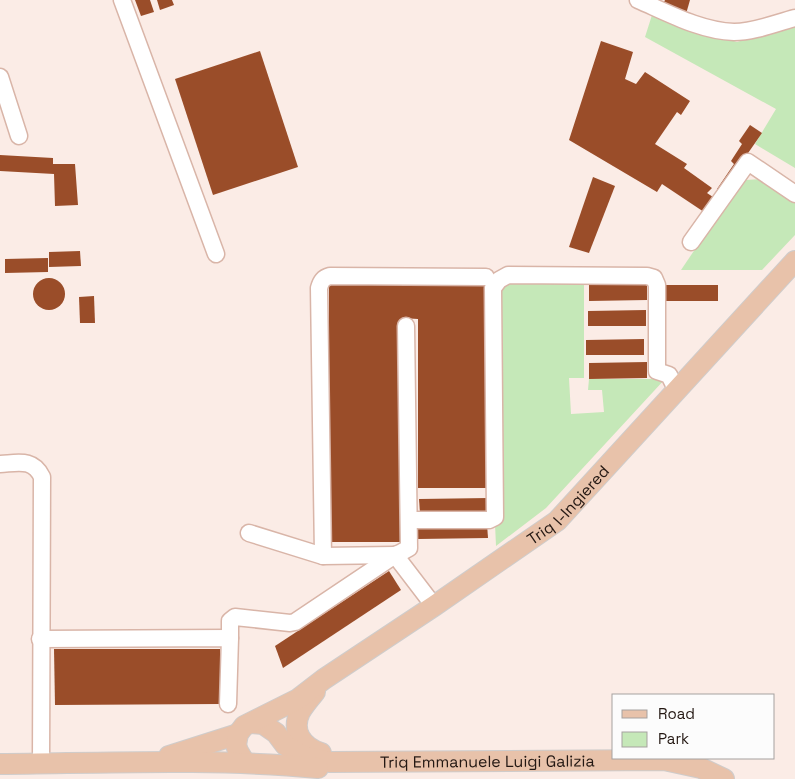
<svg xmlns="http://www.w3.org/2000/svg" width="795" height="779" font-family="'Space Grotesk',sans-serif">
<rect width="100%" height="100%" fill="#fbece6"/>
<!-- green -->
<g fill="#c5e8b8">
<polygon points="652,15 737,42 795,23 795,168 755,144 776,109 645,37"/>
<polygon points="763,179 795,199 795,235 762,270 681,270 735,190 745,180"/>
<polygon points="504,282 584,282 584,378 569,378 571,414 604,412 602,390 588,390 589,379 665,379 546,508 496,546 495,524 502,523 499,290"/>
</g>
<!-- building -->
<g fill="#9a4d29">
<polygon points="135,0 150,0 154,12 141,16"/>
<polygon points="157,0 172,0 174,5 160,10"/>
<polygon points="665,0 690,0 686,14 662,6"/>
<polygon points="601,41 633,52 625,79 636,84 645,72 690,101 681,115 677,112 655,144 687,164 684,168 712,188 707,193 716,199 704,212 662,184 657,192 569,140"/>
<polygon points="260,51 298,167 213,195 175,79"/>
<polygon points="750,125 762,133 721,192 717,189 734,164 731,161 742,144 739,141"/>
<polygon points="0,155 53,158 53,164 75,164 78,205 55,206 54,174 0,171"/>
<polygon points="593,177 615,186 589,253 569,247"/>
<polygon points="80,251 81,266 49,267 49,252"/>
<polygon points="48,258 48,272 5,273 5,259"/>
<circle cx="49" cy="294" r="16"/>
<polygon points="329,279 490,283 488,488 418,488 418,319 401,318 403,542 329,542"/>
<polygon points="647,284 647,300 589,301 589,285"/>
<rect x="660" y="285" width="58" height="16"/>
<polygon points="94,296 95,323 80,323 79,297"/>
<polygon points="646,310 646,326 588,326 588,311"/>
<polygon points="644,339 644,355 586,355 586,340"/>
<polygon points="647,362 647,378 589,379 589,363"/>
<polygon points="489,498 489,513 420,513 419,499"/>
<polygon points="418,524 487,524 488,538 418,539"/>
<polygon points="389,571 401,590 283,668 275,646"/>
<polygon points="54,649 220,649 220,704 55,705"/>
</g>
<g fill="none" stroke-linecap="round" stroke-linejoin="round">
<defs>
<g id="minor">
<polyline points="122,0 216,254"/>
<path d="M638 0C668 13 701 31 734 32 754 32 776 23 795 18"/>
<polyline points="0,77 19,136"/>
<polyline points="691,242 748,162 795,194"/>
<path d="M0 464C18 463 33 458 42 477L41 764"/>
<polyline points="410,520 489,520 495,517 493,288 499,280 508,275 647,276 654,278 657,285 657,371 669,375 677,391"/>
<polyline points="249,533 323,556 395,555 434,606"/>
<path d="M323 556 319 288C321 281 323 278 330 276L486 277"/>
<polyline points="230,638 230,621 235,617 290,623 295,622 395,555 400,553 409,548 406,326"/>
<polyline points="40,639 230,638 228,704"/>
</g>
<g id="major">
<path d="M315 692C310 698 304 705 300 712 291 731 302 747 321 753"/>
<path id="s1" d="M252 723 263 724 276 733 285 745 303 756 330 762 664 760 701 768 724 779"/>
<polyline points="169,756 238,734"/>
<path id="s2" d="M245 763 238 751 236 745 238 734 244 726 298 699 324 679 434 606 557 521 795 261"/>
<path d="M0 764C106 763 212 758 318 768"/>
</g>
</defs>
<!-- minor casing -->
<use href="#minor" stroke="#d9b5a8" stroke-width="19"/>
<!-- major casing -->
<use href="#major" stroke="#cfcccb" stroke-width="22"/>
<!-- minor -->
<use href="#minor" stroke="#fff" stroke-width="16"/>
<!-- major -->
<use href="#major" stroke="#e8c2aa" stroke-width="20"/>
</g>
<g text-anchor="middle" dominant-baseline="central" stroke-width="5" stroke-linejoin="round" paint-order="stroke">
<!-- street labels -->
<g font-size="16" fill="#241813" stroke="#fcfcfc">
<text stroke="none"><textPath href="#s2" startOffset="435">Triq l-Ingiered</textPath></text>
<text stroke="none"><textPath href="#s1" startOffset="248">Triq Emmanuele Luigi Galizia</textPath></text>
</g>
</g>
<!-- legend -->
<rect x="612" y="694" width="162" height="65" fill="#fcfcfc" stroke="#a6a19f"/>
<rect x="622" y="710" width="25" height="8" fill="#e8c2aa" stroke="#a6a19f"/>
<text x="658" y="719" font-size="15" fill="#241813">Road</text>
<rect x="622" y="732" width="25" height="15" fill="#c5e8b8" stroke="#a6a19f"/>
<text x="658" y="744" font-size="15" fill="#241813">Park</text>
</svg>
